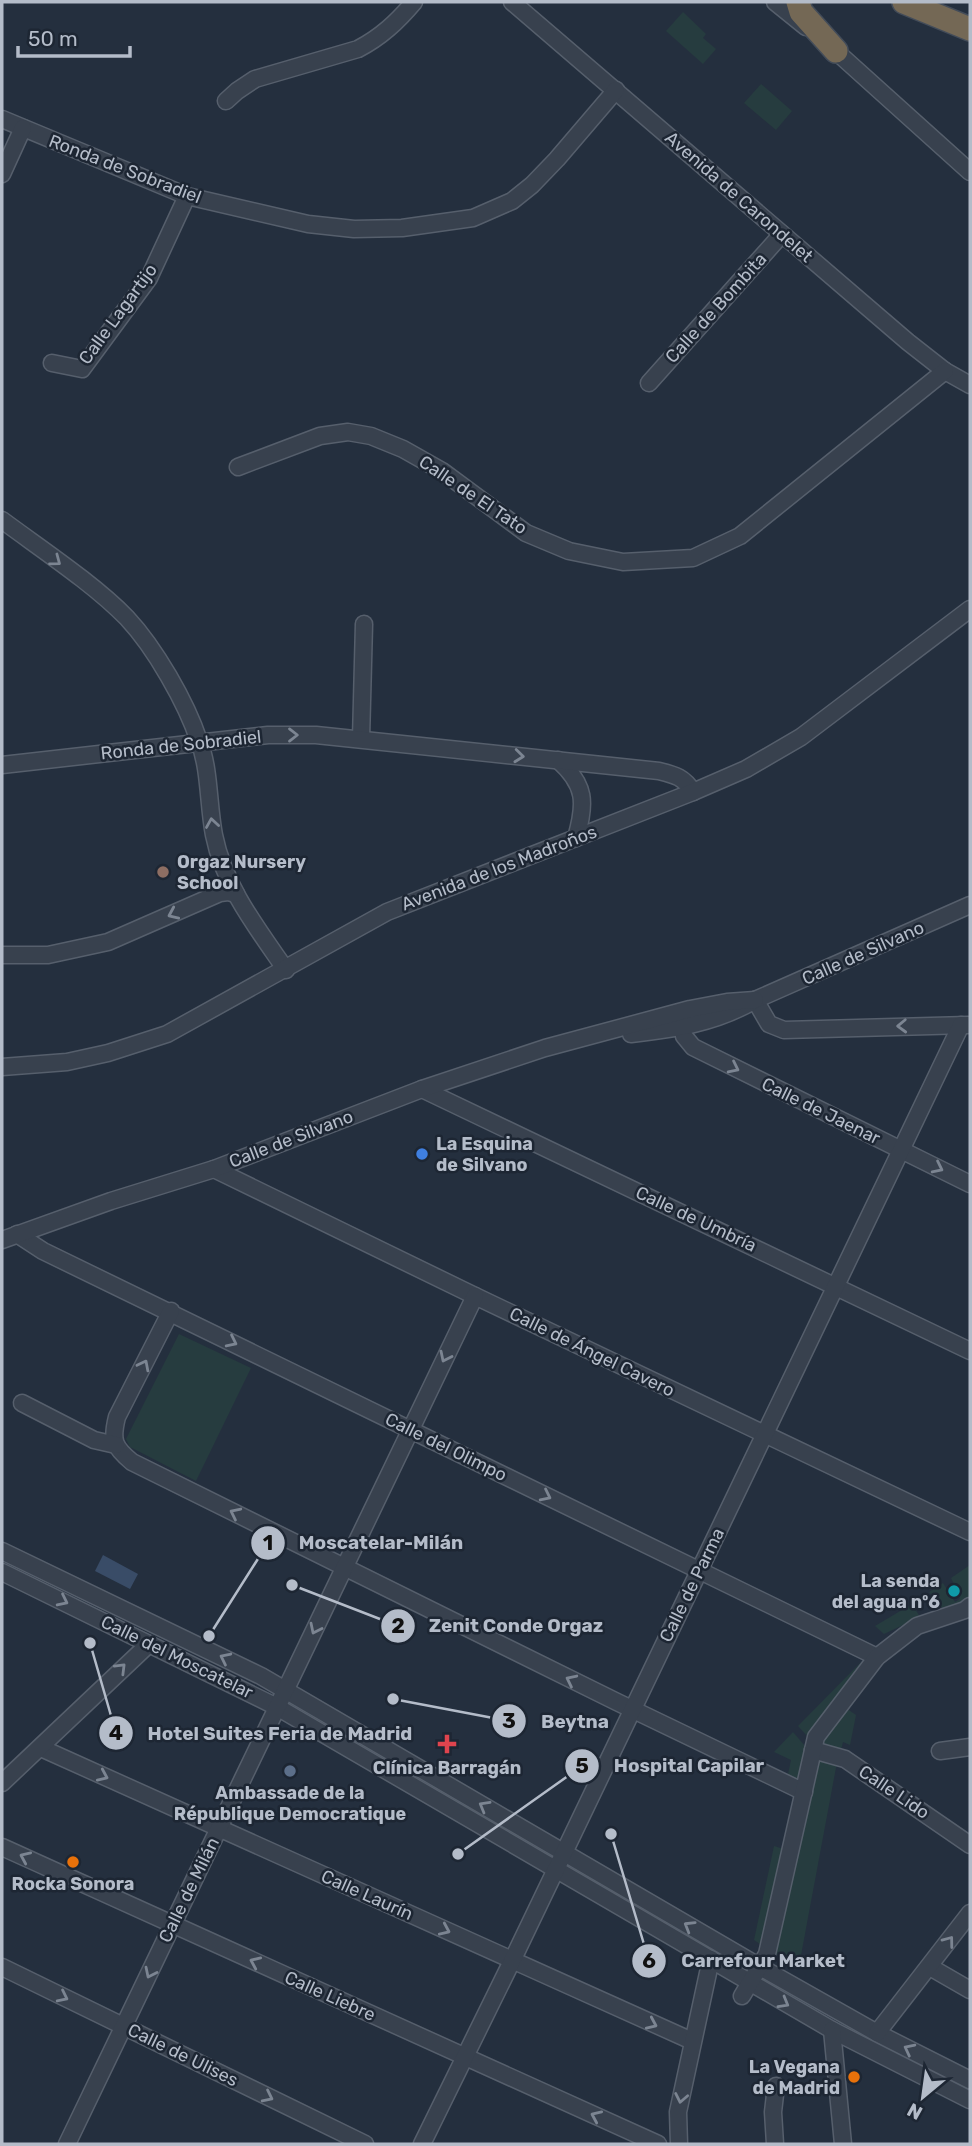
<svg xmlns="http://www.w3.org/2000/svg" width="972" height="2146" font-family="Rubik,sans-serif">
<rect width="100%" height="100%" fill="#242f3e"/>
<!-- green -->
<g fill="#263c3f">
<polygon points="683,12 706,34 703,38 716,49 703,64 666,31"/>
<polygon points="761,84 792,111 776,130 744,103"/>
<polygon points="179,1334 251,1368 196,1481 136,1450 130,1447 126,1439"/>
<polygon points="970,1565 970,1597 965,1602 942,1608 929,1592 943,1583 955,1602 960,1599 958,1593 961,1590 959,1586 956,1588 951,1578"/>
<polygon points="912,1604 920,1617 884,1634 875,1626"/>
<polygon points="863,1660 810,1732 808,1737 798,1726"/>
<polygon points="843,1706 856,1715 850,1745 843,1742 840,1754 819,1742"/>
<polygon points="793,1732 805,1746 799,1776 797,1780 787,1779 791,1760 774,1752"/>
<polygon points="817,1751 838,1757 799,1966 776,1954"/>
<polygon points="774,1846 784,1849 763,1946 754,1940"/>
</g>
<!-- water -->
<polygon fill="#394c67" points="103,1555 138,1574 130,1589 95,1571"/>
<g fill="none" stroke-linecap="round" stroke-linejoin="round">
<defs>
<g id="minor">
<polyline points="512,2 908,342 945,371 970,385"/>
<polyline points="775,2 806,27"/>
<polyline points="829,45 970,172"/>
<path d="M226 101 237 91 255 79 358 49C381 37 397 22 414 2"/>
<polyline points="2,119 187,196 308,224 354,229 402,228 473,218 512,201 532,185 557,159 616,90"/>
<polyline points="2,174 23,128"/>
<polyline points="52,363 82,369 149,278 187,196"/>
<polyline points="649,383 782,234"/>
<polyline points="238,467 320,436 348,432 371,436 403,449 442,471 526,533 569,551 623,562 693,558 740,536 945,371"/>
<path d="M2 520C41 549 94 584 127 618 155 648 186 702 199 741 210 770 208 804 214 835 224 886 257 928 286 970"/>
<polyline points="361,739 364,624"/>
<path d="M558 760C586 785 586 803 576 838"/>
<path d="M2 765 268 735H316L659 771C675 775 684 777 693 792"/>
<polyline points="2,955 48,955 108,942 220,893 228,892 236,894"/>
<polyline points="755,1000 769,1024 784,1030 968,1025"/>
<polyline points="682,1020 684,1036 693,1047 970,1184"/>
<path d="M631 1034C675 1029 716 1023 755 1000L970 905"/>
<polyline points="2,1067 67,1062 108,1053 167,1034 387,912 693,792 746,769 801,737 970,609"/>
<polyline points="422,1089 970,1351"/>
<polyline points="214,1169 475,1296 970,1532"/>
<polyline points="17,1234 43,1251 877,1657"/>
<polyline points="2,1240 111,1201 214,1169 422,1089 545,1048 690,1009 727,1002 755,1000"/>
<path d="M171 1311 117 1417C111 1441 114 1447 132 1462L617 1702 804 1792"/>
<polyline points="22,1403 94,1440 116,1445"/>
<polyline points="2,1551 261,1676 760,1967 877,2033 970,2080"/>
<polyline points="2,1572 277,1707 832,2030 970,2100"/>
<polyline points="41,1748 692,2041"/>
<polyline points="813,1750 845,1759 970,1845"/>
<polyline points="940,1751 970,1747"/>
<polyline points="2,1783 149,1644"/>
<polyline points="2,1847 658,2144"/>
<polyline points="2,1967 365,2144"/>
<polyline points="930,1967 970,1990"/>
<polyline points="742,1996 767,1954 816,1737 877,1657 917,1626 965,1610 970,1606"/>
<polyline points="832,2030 843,2144"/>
<polyline points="877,2033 970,1913"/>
<polyline points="67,2144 475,1296"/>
<polyline points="422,2144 512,1961 961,1025"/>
<polyline points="679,2144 678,2112 711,1959"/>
<polyline points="775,2144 773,2112 776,2086"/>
</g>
<g id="highway">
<polyline points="798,2 801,12 836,51"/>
<polyline points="904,2 970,29"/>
</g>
</defs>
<!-- minor casing -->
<use href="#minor" stroke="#565f6c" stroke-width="19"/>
<!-- highway casing -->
<use href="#highway" stroke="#434c59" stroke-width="26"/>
<!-- minor -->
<use href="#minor" stroke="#38414e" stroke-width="16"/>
<!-- highway -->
<use href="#highway" stroke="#746855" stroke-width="23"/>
</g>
<!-- one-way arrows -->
<defs><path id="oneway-chevron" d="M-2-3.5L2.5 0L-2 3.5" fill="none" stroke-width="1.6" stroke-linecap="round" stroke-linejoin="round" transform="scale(1.75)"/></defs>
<g stroke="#7c8592">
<use href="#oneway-chevron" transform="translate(56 561) rotate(37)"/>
<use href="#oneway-chevron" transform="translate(293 735)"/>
<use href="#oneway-chevron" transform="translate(519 756) rotate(6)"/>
<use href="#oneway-chevron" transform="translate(212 823) rotate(-99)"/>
<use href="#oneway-chevron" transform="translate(173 914) rotate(156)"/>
<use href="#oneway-chevron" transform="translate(902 1026) rotate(178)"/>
<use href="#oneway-chevron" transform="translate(734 1068) rotate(26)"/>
<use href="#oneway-chevron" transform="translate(938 1168) rotate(26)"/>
<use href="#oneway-chevron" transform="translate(232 1342) rotate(26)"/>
<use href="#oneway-chevron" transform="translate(445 1357) rotate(116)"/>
<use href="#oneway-chevron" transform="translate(144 1365) rotate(-63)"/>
<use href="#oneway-chevron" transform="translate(546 1496) rotate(26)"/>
<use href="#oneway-chevron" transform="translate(235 1513) rotate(-154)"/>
<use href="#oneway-chevron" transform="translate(63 1601) rotate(26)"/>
<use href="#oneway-chevron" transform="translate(315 1629) rotate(116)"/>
<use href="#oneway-chevron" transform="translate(225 1658) rotate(-154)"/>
<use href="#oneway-chevron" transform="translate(121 1668) rotate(-45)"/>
<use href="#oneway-chevron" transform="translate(571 1680) rotate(-154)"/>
<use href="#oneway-chevron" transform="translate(103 1776) rotate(24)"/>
<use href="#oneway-chevron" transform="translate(484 1806) rotate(-150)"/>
<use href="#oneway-chevron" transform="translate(25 1857) rotate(-156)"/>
<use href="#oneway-chevron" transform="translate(689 1926) rotate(-149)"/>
<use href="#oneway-chevron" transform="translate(445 1930) rotate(24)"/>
<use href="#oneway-chevron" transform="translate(949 1941) rotate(-53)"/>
<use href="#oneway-chevron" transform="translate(255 1962) rotate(-156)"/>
<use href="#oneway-chevron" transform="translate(150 1973) rotate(116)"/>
<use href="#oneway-chevron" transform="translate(63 1997) rotate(26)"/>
<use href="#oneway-chevron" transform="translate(784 2003) rotate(30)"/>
<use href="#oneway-chevron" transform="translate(652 2024) rotate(24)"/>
<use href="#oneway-chevron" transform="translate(909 2049) rotate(-153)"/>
<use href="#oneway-chevron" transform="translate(268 2097) rotate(26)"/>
<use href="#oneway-chevron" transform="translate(681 2098) rotate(101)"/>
<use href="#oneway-chevron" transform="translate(596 2116) rotate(-156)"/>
</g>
<!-- markers -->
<circle fill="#8d6e63" stroke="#1d2633" stroke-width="2.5" cx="163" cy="872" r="7"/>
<circle fill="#3f7fe0" stroke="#1d2633" stroke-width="2.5" cx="422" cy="1154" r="7"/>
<circle fill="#0f9aa8" stroke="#1d2633" stroke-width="2.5" cx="954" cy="1591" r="7"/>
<path fill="#e0444e" stroke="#1d2633" stroke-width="2.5" d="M443.5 1733.5h7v7h7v7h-7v7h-7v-7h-7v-7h7z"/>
<circle fill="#5c6f8a" stroke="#1d2633" stroke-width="2.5" cx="290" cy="1771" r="7"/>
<g fill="#e8710a" stroke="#1d2633" stroke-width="2.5">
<circle cx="73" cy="1862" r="7"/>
<circle cx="854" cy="2077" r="7"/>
</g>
<g text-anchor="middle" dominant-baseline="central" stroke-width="5" stroke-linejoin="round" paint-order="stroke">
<!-- street labels -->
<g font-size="18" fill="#b4bcc9" stroke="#1d2633">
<text transform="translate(125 169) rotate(21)">Ronda de Sobradiel</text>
<text transform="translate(739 197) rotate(41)">Avenida de Carondelet</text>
<text transform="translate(716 308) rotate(-48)">Calle de Bombita</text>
<text transform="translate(118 314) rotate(-54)">Calle Lagartijo</text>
<text transform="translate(473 495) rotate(34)">Calle de El Tato</text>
<text transform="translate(181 745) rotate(-6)">Ronda de Sobradiel</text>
<text transform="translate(499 868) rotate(-21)">Avenida de los Madroños</text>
<text transform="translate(863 953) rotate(-24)">Calle de Silvano</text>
<text transform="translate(821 1111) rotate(26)">Calle de Jaenar</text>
<text transform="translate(291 1139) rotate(-21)">Calle de Silvano</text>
<text transform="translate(696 1219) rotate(25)">Calle de Umbría</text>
<text transform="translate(592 1352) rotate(26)">Calle de Ángel Cavero</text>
<text transform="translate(446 1447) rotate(26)">Calle del Olimpo</text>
<text transform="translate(692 1585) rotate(-64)">Calle de Parma</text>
<text transform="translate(177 1657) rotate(26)">Calle del Moscatelar</text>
<text transform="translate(894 1792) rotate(34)">Calle Lido</text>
<text transform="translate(189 1890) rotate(-64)">Calle de Milán</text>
<text transform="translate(367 1895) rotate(24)">Calle Laurín</text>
<text transform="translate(330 1996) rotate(24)">Calle Liebre</text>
<text transform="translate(183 2055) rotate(26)">Calle de Ulises</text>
</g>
<!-- poi labels -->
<g font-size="18" font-weight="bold" fill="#b4bcc9" stroke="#1d2633">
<text x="177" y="862" text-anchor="start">Orgaz Nursery<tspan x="177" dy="21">School</tspan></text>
<text x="436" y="1144" text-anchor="start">La Esquina<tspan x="436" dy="21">de Silvano</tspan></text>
<text x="940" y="1581" text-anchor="end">La senda<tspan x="940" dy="21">del agua nº6</tspan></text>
<text x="447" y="1768">Clínica Barragán</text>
<text x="290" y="1793">Ambassade de la<tspan x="290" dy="21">République Democratique</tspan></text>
<text x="73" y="1884">Rocka Sonora</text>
<text x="840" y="2067" text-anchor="end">La Vegana<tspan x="840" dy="21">de Madrid</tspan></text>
</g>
</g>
<!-- callouts -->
<path fill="none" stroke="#b4bcc9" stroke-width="2.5" d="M209 1636L268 1543M292 1585L398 1626M393 1699L509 1721M90 1643L116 1733M458 1854L582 1766M611 1834L649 1961"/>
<g fill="#b4bcc9" stroke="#1d2633" stroke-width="2.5">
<circle cx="209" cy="1636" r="7"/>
<circle cx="292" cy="1585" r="7"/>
<circle cx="393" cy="1699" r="7"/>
<circle cx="90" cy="1643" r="7"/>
<circle cx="458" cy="1854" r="7"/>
<circle cx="611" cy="1834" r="7"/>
<circle cx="268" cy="1543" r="18"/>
<circle cx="398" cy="1626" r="18"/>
<circle cx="509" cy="1721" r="18"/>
<circle cx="116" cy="1733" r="18"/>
<circle cx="582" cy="1766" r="18"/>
<circle cx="649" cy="1961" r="18"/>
</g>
<g font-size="21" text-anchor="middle" font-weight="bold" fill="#111">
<text x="268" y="1550">1</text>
<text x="398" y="1633">2</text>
<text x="509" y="1728">3</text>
<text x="116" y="1740">4</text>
<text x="582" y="1773">5</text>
<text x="649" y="1968">6</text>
</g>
<g font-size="19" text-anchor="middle" font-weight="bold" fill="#b4bcc9" stroke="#1d2633" stroke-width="5" stroke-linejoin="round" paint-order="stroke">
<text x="381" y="1549">Moscatelar-Milán</text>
<text x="516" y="1632">Zenit Conde Orgaz</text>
<text x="575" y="1728">Beytna</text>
<text x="280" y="1740">Hotel Suites Feria de Madrid</text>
<text x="689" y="1772">Hospital Capilar</text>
<text x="763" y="1967">Carrefour Market</text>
</g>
<!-- border -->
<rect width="972" height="2146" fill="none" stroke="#b4bcc9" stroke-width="7"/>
<!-- north arrow -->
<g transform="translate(923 2097) rotate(209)" stroke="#1d2633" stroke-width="5" paint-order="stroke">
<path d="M0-5L12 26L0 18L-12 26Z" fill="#b4bcc9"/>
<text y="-10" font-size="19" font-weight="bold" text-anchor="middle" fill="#b4bcc9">N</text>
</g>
<!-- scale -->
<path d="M18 46v10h112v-10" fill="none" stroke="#b4bcc9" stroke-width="3.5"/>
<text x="28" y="46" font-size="21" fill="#b4bcc9" stroke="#1d2633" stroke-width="5" paint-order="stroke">50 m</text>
</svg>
